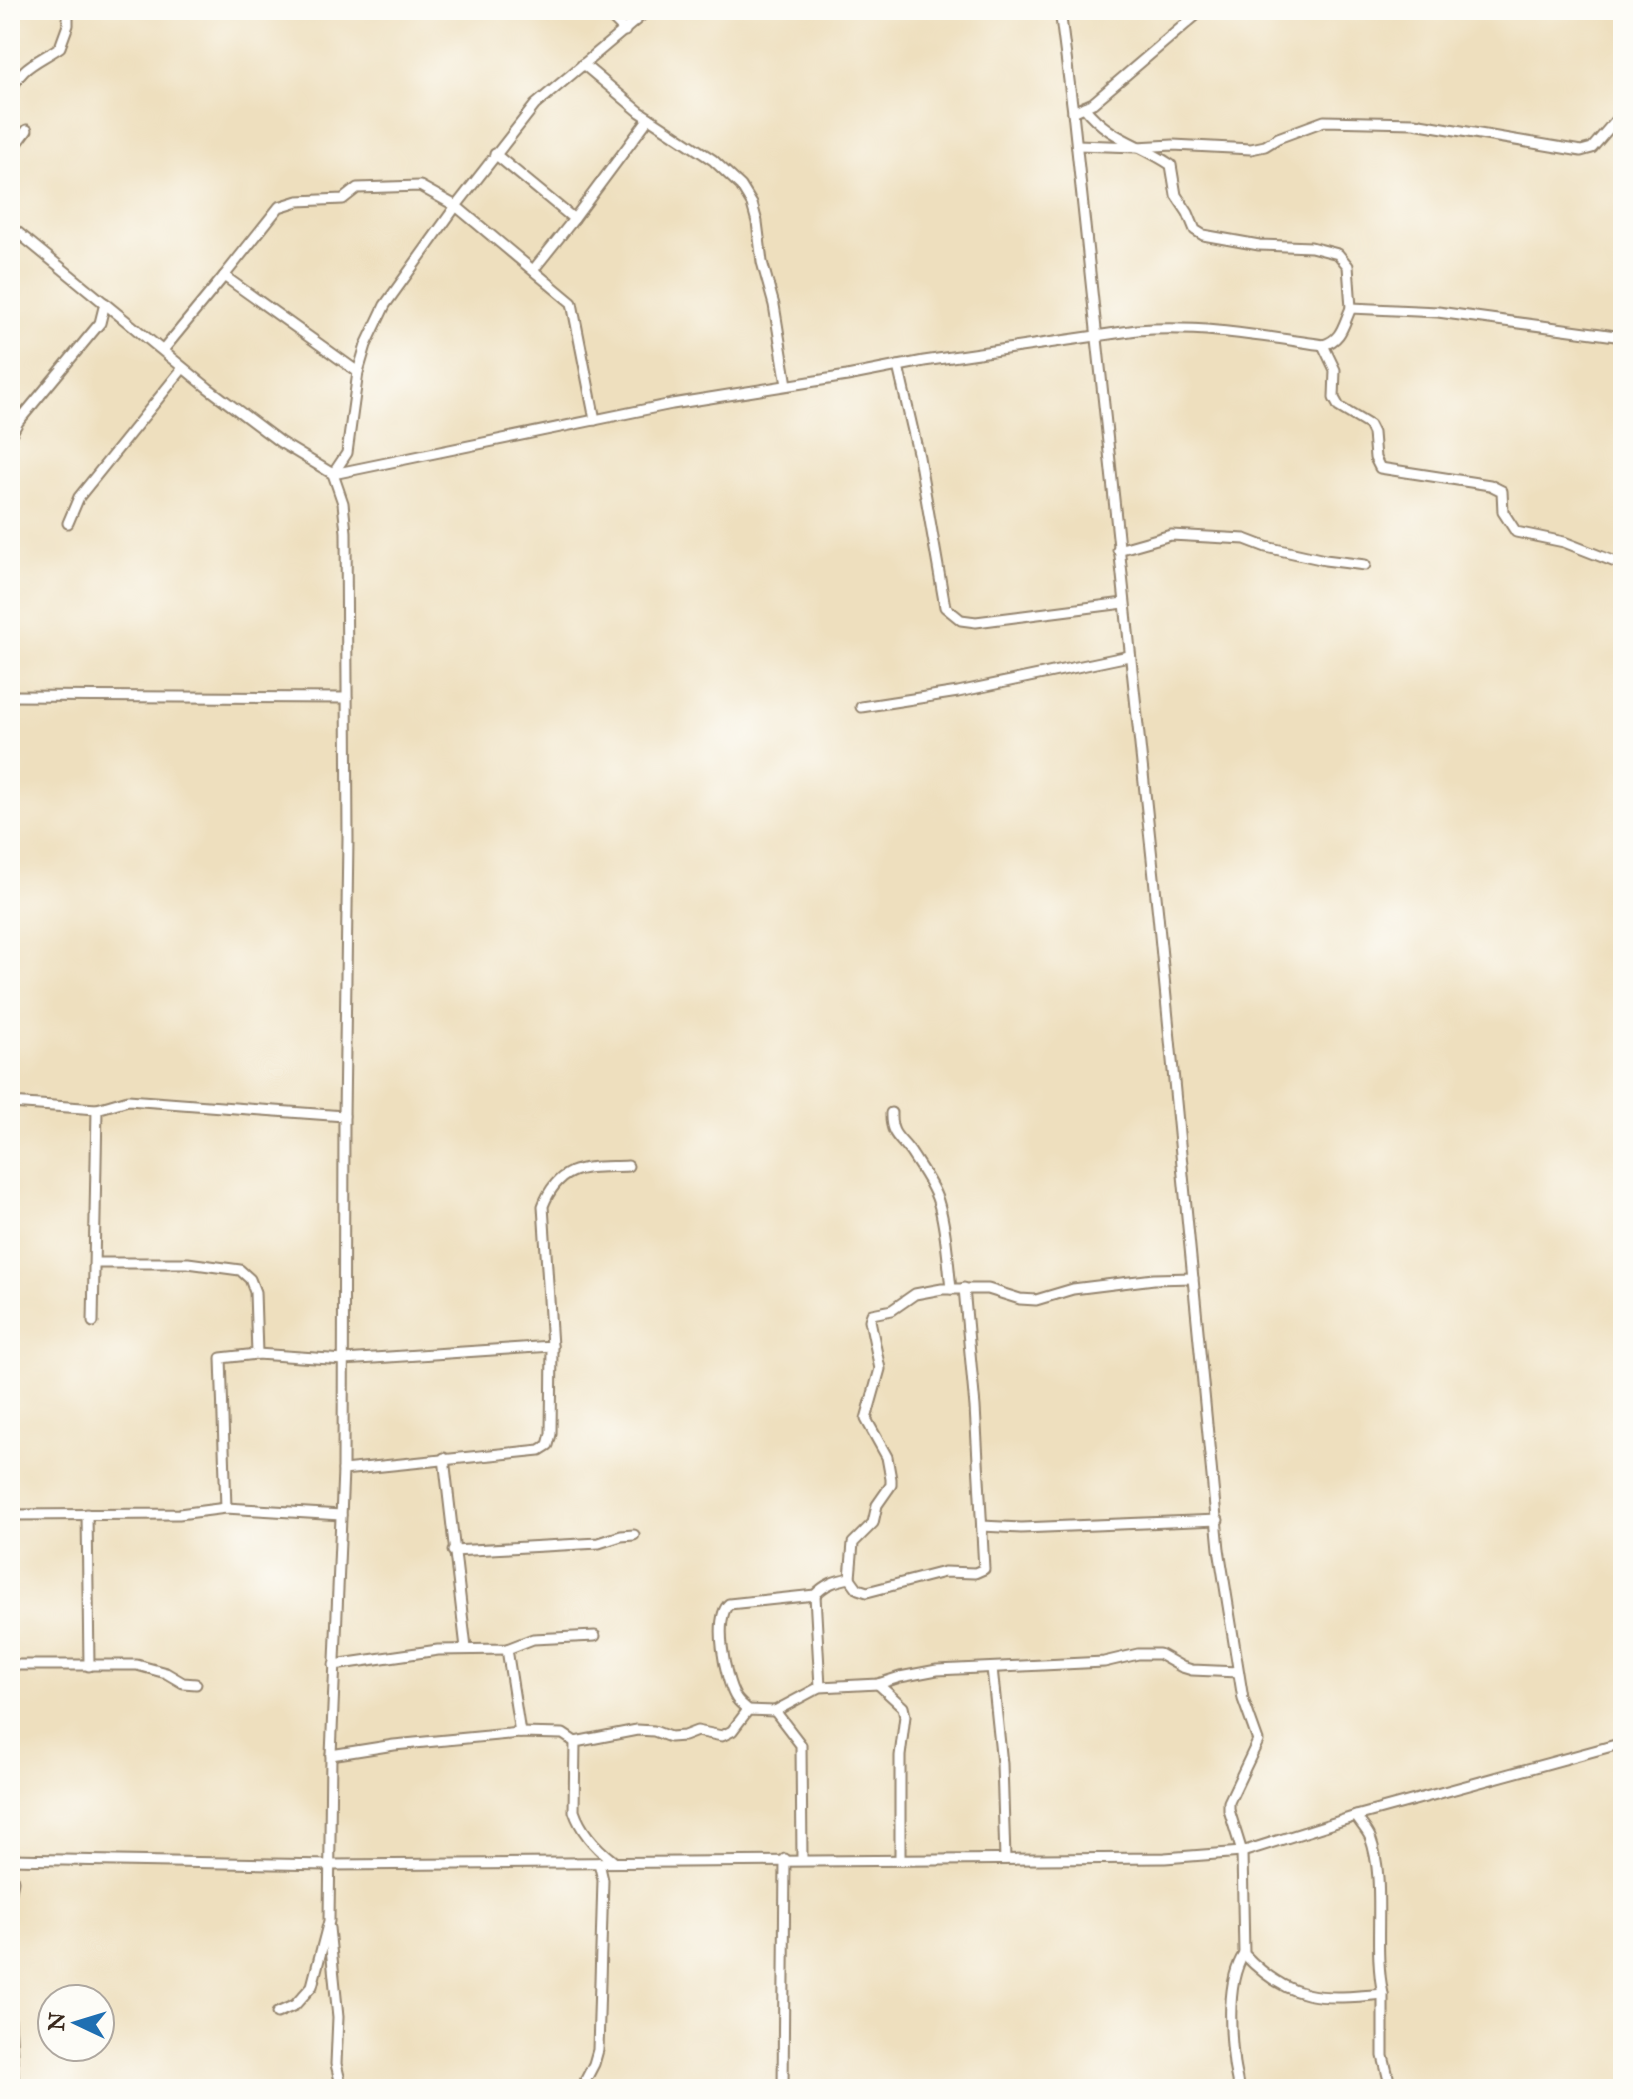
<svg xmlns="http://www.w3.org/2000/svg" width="1633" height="2099" font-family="'IM FELL Great Primer',serif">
<rect width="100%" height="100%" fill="#fdfcf7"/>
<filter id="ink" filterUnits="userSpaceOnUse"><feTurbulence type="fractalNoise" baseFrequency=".0125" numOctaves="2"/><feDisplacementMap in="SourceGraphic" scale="16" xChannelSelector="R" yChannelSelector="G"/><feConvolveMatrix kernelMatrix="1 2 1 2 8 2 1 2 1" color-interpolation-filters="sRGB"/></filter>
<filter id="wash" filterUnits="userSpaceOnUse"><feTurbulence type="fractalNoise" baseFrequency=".006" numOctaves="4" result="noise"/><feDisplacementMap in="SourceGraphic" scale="32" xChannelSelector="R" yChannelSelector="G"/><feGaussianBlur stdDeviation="1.8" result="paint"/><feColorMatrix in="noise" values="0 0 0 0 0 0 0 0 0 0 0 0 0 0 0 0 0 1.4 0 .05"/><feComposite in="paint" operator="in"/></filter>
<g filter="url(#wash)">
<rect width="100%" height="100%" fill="#eedfbe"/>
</g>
<g filter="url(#ink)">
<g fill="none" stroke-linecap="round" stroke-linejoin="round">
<defs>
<g id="minor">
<polyline points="604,10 625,31"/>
<polyline points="1060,10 1073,112 1093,103 1202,10"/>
<polyline points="10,63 15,79"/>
<polyline points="583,64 640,112 713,160 741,186 752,204 757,222 762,262 774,305 787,385"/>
<path d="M10 95C19 66 37 63 60 47L68 25V10"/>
<path d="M1084 107C1110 140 1139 143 1171 165L1176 195 1188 213 1195 230 1203 235 1259 245 1311 247 1338 254 1348 266 1351 308"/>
<path d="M1073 112 1158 915 1219 1549 1243 1699 1258 1741 1229 1802V1810L1242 1852 1244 1954C1289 2002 1322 2000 1383 1994V2056L1391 2089"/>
<polyline points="1077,145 1137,147 1173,145 1251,149 1265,146 1278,138 1324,121 1414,123 1581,151 1592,148 1623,112"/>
<polyline points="10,153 27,130"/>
<polyline points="495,154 574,219"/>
<polyline points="10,226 208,388 280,442 333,474 343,503 346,532 348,839 344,1116"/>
<polyline points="534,269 574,219 649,118"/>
<polyline points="224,276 279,207 298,201 343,199 357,188 420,186 456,206 572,303 595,420"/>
<polyline points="1323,345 1335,370 1334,398 1339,407 1369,425 1373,433 1375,458 1380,468 1490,485 1502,491 1503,512 1516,532 1564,542 1623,565"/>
<polyline points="164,349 224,276 358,372"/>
<polyline points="898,366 919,457 945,607 961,620 976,622 1124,603"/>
<polyline points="10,436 18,422 100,323 105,303"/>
<path d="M333 474 672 404 847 376 924 361 1137 330C1200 325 1261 336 1323 345 1342 340 1343 325 1351 308L1438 312 1623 337"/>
<polyline points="333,474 347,453 358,372 366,345 385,305 456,206 535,105 648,10"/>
<polyline points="68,523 79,497 183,368"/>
<polyline points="1118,550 1171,535 1245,539 1266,547 1325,560 1365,565"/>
<polyline points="10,696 347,698"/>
<polyline points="861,707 958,692 1129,656"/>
<polyline points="10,1103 97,1109 128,1100 344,1116 343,1470 331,1755 329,1921 312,1986 295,2005 277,2013"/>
<path d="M891 1113C890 1137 902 1138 913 1156 922 1170 933 1185 938 1201 946 1226 948 1262 951 1289"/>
<polyline points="95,1263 188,1263 240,1270 250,1279 255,1292 257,1354"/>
<polyline points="93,1322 97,1109"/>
<polyline points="444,1458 466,1648"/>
<polyline points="343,1470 540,1450 548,1445 551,1434 552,1346"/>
<path d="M226 1508 221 1358 257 1354 344 1360 552 1346 543 1206C560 1162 587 1168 628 1166"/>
<polyline points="87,1514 89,1666"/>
<polyline points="10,1515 179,1514 226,1508 341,1515"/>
<polyline points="982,1526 1021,1528 1218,1520"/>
<polyline points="453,1551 599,1543 621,1536 634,1535"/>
<polyline points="850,1578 853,1543 873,1523 877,1505 891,1485 891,1479 887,1457 866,1419 880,1369 870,1320 872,1314 892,1310 915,1294 942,1289 988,1289 1020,1299 1036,1300 1073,1289 1154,1279 1193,1278"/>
<polyline points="815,1595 820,1687"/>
<polyline points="507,1649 520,1733"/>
<polyline points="10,1665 137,1665 166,1673 183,1683 196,1684"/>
<polyline points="334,1665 438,1650 507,1649 533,1639 595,1636"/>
<polyline points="992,1668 1002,1764 1005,1859"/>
<polyline points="878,1684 903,1707 905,1716 900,1756 900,1860"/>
<path d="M748 1710C743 1705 738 1702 735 1696 725 1678 713 1618 729 1604L815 1595C825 1584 835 1581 850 1578L858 1589 867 1592 944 1572 975 1573 984 1569 975 1407 964 1288"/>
<polyline points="775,1711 801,1745 802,1859"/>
<polyline points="331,1755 394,1745 520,1733 563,1734 575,1742"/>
<path d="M1356 1816C1360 1823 1367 1830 1370 1837 1387 1882 1372 1945 1383 1994"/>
<polyline points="10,1859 330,1865 1165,1858 1242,1852 1356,1816 1623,1743"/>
<path d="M613 1861C596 1848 581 1832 574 1811L575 1742 637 1730 654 1731 670 1737 684 1736 697 1731 722 1736 732 1731 748 1710 775 1711 820 1687 878 1684 900 1677 937 1670 1104 1662 1138 1654H1159L1182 1667 1192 1670 1238 1672"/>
<polyline points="10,1867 13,1881 10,1896"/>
<polyline points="329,1928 338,2017 336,2064 342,2089"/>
<polyline points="10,2020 14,2089"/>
<polyline points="581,2089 594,2064 598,2050 603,1880 599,1863"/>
<polyline points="783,2089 785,1859"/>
<path d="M1238 2089C1238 2081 1235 2073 1234 2064 1230 2031 1226 1981 1244 1954"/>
</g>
</defs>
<!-- minor casing -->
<use href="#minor" stroke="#94846e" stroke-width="13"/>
<!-- minor -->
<use href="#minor" stroke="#fff" stroke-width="9"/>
</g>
</g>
<!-- margin -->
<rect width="1633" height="2099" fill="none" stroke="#fdfcf7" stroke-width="40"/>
<!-- north arrow -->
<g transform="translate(76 2023) rotate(274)"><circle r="38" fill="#fdfcf7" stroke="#afa8a0" stroke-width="2"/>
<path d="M0-6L14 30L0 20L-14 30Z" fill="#1f6fb2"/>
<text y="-12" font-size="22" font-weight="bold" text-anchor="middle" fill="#3b2a1e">N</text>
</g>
</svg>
